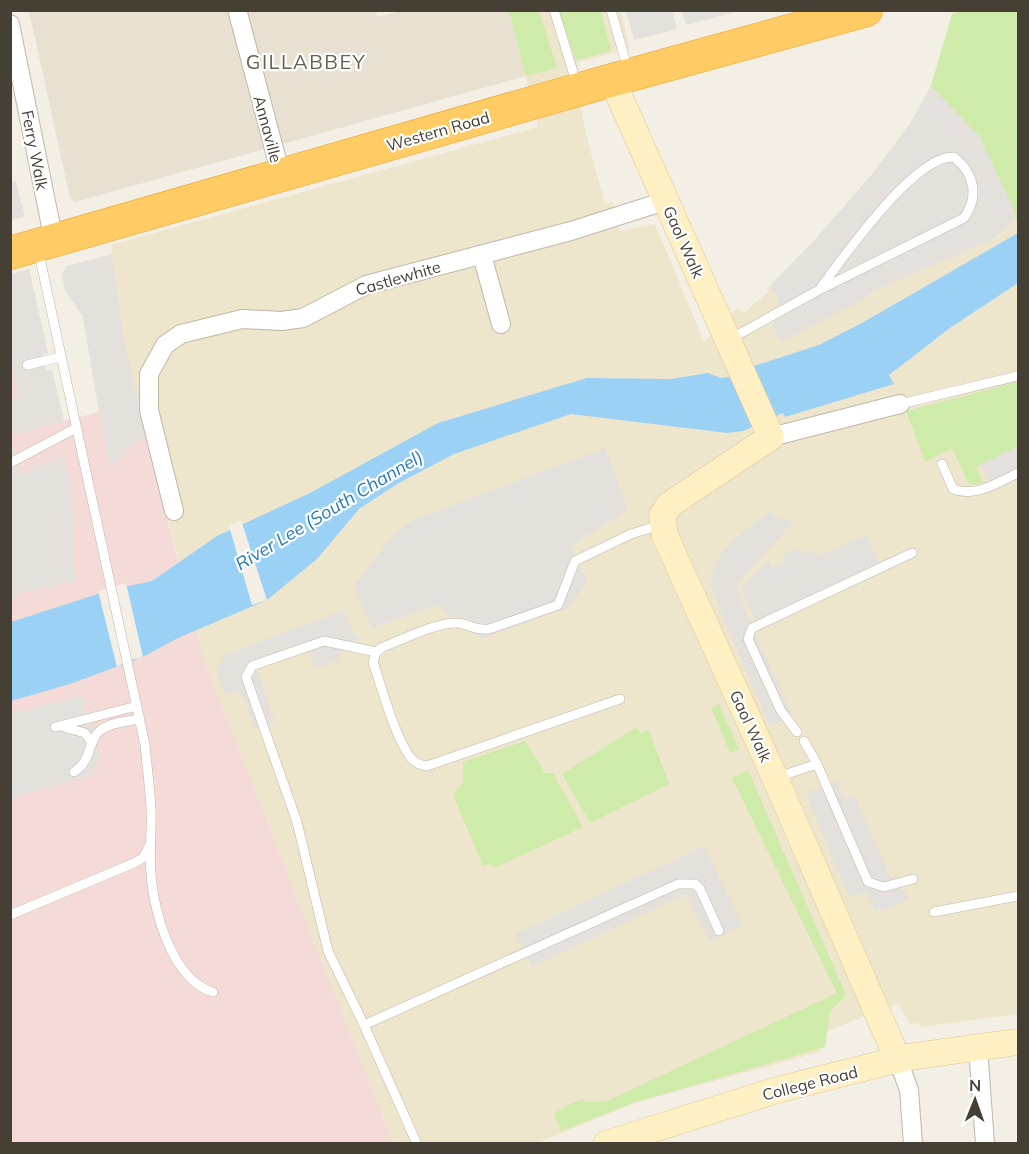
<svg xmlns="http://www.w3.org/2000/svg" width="1029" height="1154" font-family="Mulish,sans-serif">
<rect width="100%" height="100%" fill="#f4efe4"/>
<!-- residential -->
<polygon fill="#e8e1d2" points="29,11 385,11 376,13 377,17 401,11 509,11 526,76 75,202 70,198"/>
<!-- education -->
<polygon fill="#eee5cd" points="962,10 1018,11 1018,1014 921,1027 918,1022 911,1025 898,1004 821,1033 820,1052 635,1103 537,1143 393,1143 205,663 146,434 123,336 111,245 538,127 509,11 621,11 630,49 578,62 582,116 591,153 605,204 613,202 619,231 655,224 704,342 737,308 745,312 768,292 769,287 813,242 869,178 920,110 931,86 952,14"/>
<!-- medical -->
<polygon fill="#f5dbd7" points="112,254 123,336 145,434 205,663 393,1143 11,1144 11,274 29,269 48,353 43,354 46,371 52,370 64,421 99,412 83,317 65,290 62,275 67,266"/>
<!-- green -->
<g fill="#ceebaa">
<polygon points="962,10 1018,11 1018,227 1015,212 979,136 931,86 952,14"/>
<polygon points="509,11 539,11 557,68 526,76"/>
<polygon points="559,11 601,11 611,51 576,60"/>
<polygon points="1018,382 1018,447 976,467 983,482 974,485 968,482 952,448 925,462 906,411"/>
<polygon points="719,704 739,749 730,753 711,707"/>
<polygon points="637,727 640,733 649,730 669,784 590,823 562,774"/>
<polygon points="525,741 545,773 553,773 583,827 494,868 490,864 483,866 453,795 463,783 463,762"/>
<polygon points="748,770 846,995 830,1011 825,1047 636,1102 561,1131 554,1114 567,1105 583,1099 584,1102 605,1102 837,993 732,778"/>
</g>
<!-- parking -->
<g fill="#e4e1dd">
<polygon points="626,11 672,11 677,29 634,40"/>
<polygon points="732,11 732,13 686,25 682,11"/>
<polygon points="931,86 979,136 1015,212 1015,220 991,240 873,291 863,300 781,342 773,326 779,298 769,287 813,242 869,178 908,127"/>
<polygon points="16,181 25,217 11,220 11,183"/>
<polygon points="112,254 123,336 146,434 109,467 83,317 65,290 62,275 67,266"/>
<polygon points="29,269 48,353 43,354 46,371 52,370 64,421 11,435 11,397 20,395 11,362 11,274"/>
<polygon points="12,442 20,474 63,456 72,488 75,580 11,596"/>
<polygon points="1018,446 1018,480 994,491 981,465"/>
<polygon points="605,448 628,510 572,545 587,583 568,608 480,639 437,605 372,628 354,585 396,532 413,520"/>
<polygon points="771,511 775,518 795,520 741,580 737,591 792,716 770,726 736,649 714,594 711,580 722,552 732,541"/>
<polygon points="866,535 884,570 759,631 741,587 768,560 772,568 785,563 782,555 796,549 821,555"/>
<polygon points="344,610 354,634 362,638 341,649 339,660 316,668 308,650 257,669 275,722 256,729 241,693 238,691 225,695 216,672 225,655"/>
<polygon points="80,696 87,701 81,711 88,711 100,756 92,775 11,798 11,714"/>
<polygon points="837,781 845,799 854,796 891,878 896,877 909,899 884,911 882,908 875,911 865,891 850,898 806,793"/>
<polygon points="704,846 742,926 710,941 686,894 532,967 516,934"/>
</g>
<!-- water -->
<polygon fill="#9cd1f6" points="1018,233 1018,283 950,328 889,375 894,384 785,417 783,413 743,431 727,433 571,414 454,454 397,484 359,509 317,559 267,600 178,638 143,657 70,684 11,701 11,622 110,590 152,581 217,536 310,493 438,423 587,378 671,379 708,373 721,378 729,377 757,365 819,345 862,323"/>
<!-- pier -->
<g fill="#f4efe4">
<polygon points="241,520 267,600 252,605 229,526"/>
<polygon points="126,583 143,657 127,661 117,667 98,591"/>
</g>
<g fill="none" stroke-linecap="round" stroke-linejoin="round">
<defs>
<g id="lane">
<polyline points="554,10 577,85"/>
<polyline points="611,10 628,70"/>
<path d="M38 249 145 745C147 767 150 788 151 809 152 830 149 852 151 873 153 911 173 981 213 992"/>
<path d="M730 339 819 290 964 218C979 197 975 174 954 157 915 154 842 259 819 290"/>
<polyline points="27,365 61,357"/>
<polyline points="900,404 1018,376"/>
<polyline points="10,463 76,428"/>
<path d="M942 464 953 489C976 498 998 482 1018 473"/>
<path d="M620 699 427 766C420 765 415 763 411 758 395 738 382 688 373 662L376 652 383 647C402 640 437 622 457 623 469 624 476 631 489 629L558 605 575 561 631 534 660 525"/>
<polyline points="55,727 137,706"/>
<polyline points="63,727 85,733 92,743"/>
<polyline points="797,732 781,711 748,639 752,628 912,553"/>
<polyline points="804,741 817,764 868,882 884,887 913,879"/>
<path d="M74 772C93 760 87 739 102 729 112 722 129 721 140 719"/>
<polyline points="778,777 817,764"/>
<polyline points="934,912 1018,896"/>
<polyline points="10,915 134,863 143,858 149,846"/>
<polyline points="364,1025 328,951 297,822 246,677 252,666 324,641 376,652"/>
<polyline points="417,1144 364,1025 678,884 695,884 700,889 719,931"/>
</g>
<g id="street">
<polyline points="238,13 281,175"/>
<polyline points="10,24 54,241"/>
<polyline points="482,255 501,324"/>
<polyline points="771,437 900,404"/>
<polyline points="174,511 149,410 149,374 165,345 181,334 242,319 282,321 303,318 366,285 571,231 665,201"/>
<polyline points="978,1047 985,1144"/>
<polyline points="898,1060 909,1090 913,1144"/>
</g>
<g id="secondary">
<polyline points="612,80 771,437 669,505 662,516 665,536 775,778 898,1060"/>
<polyline points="606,1144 777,1090 908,1057 1018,1042"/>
</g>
<polyline id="highway" points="10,253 612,80 866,10"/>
</defs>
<!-- lane casing -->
<use href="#lane" stroke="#c0b7a6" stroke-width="10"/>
<!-- street casing -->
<use href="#street" stroke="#c0b7a6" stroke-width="20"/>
<!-- secondary casing -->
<use href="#secondary" stroke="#dbc792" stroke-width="27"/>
<!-- highway casing -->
<use href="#highway" stroke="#e9a229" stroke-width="34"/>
<!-- lane -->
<use href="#lane" stroke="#fff" stroke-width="9"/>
<!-- street -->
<use href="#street" stroke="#fff" stroke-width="18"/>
<!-- secondary -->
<use href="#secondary" stroke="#fff0c3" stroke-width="26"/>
<!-- highway -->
<use href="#highway" stroke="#ffcb64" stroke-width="33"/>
</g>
<g text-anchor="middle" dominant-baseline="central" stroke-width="4.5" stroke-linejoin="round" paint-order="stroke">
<!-- street labels -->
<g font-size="16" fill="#463f34" stroke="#fff">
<text transform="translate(268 129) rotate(75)">Annaville</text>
<text transform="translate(438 131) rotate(-16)">Western Road</text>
<text transform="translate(35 150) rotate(79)">Ferry Walk</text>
<text transform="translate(684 242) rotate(66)">Gaol Walk</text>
<text transform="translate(398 278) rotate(-16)">Castlewhite</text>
<text transform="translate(751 726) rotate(65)">Gaol Walk</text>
<text transform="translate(810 1083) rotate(-14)">College Road</text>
</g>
<!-- water labels -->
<g font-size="18" font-style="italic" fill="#257bba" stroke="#fff">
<text transform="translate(329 510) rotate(-31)">River Lee (South Channel)</text>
</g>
<!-- quarter labels -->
<g font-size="20" letter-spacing="1.5" fill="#6a5d4a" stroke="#fff">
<text x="306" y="61">GILLABBEY</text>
</g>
</g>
<!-- border -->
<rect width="1029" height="1154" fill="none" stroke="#463f34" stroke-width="24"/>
<!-- north arrow -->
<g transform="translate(975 1100) rotate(1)" stroke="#ffffff" stroke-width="4.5" paint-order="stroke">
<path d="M0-4.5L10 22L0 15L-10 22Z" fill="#463f34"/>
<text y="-9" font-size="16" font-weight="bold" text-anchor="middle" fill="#463f34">N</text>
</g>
</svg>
